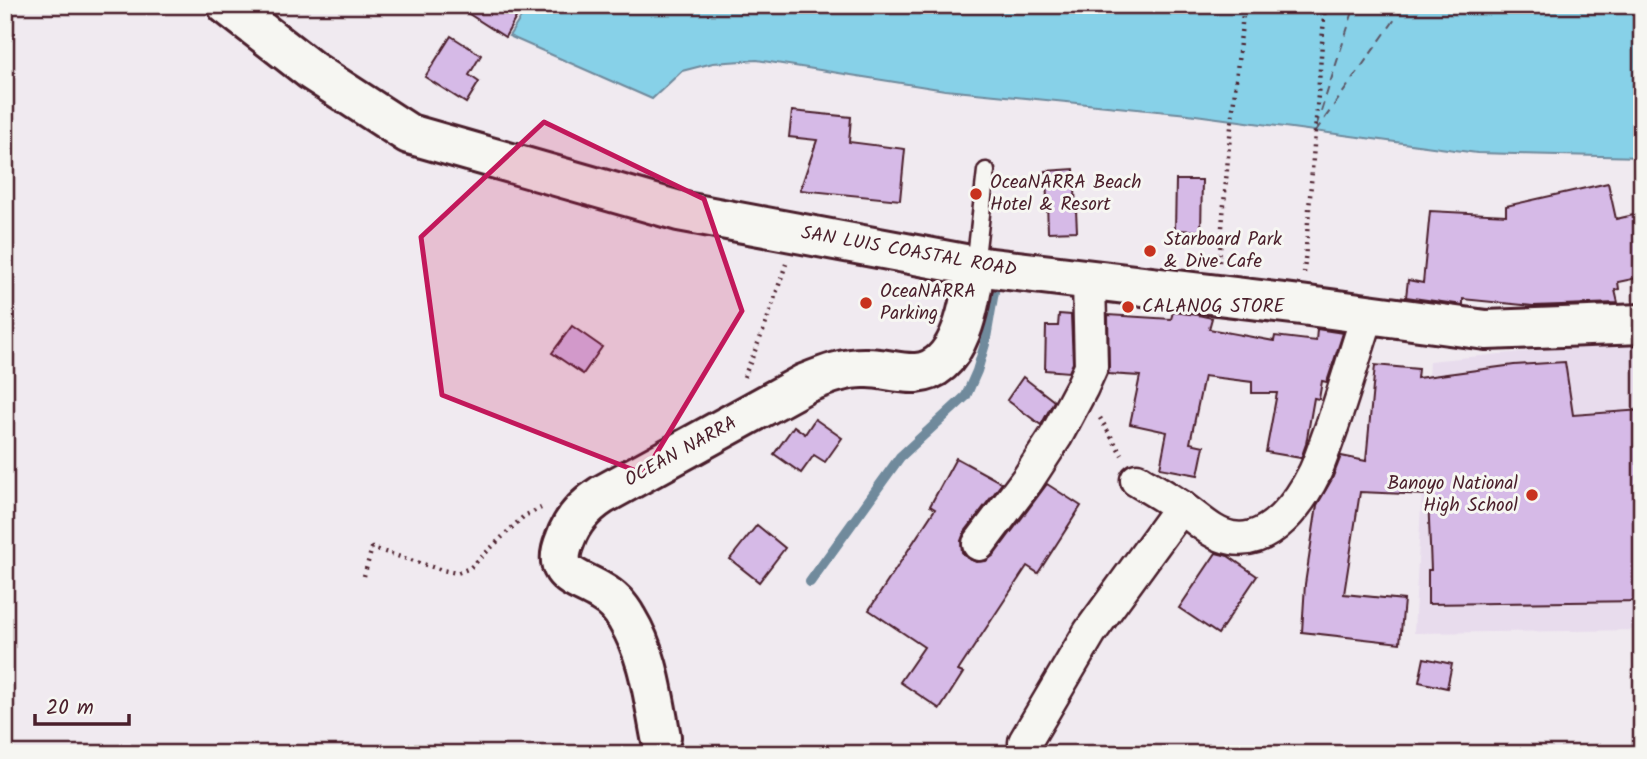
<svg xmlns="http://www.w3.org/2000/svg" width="1647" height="759" font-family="Kalam,sans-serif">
<rect width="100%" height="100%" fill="#f0eaf0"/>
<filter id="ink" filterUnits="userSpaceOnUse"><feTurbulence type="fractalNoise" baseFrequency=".0143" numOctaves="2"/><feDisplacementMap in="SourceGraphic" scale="14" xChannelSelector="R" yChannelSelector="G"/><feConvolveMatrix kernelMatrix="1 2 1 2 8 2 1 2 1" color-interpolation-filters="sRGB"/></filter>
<g filter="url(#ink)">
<!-- built -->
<polygon fill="#e8dced" points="1642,340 1642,630 1414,633 1429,361"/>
<!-- water -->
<polygon fill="#87d1e8" stroke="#6f8a9c" stroke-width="2" points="529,5 1642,5 1642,157 1477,153 1188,114 945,90 757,60 713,63 682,71 652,99 509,36"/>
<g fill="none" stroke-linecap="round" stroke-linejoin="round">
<!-- stream -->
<polyline stroke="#6f8a9c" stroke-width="10" points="810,582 900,457 966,396 977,371 985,344 995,286"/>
<!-- ferry -->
<g stroke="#5c5464" stroke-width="2" stroke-dasharray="9 7" stroke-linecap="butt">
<polyline points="1316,127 1355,5"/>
<polyline points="1315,132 1405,5"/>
</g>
</g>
<!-- building -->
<g fill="#d6bae7" stroke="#4a1f2b" stroke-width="2">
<polygon points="455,5 504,5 518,14 505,37"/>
<polygon points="451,36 481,55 469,75 479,82 466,103 425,77"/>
<polygon points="792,111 851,117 849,142 905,149 900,200 800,190 817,140 789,137"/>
<polygon points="1074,169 1077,231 1048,232 1046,171"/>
<polygon points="1176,180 1202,180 1201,231 1175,230"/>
<polygon points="1608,183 1616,219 1638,214 1642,232 1642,277 1618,282 1619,289 1615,290 1618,303 1533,306 1463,299 1463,305 1406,297 1408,280 1423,283 1430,211 1506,215 1506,206"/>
<polygon points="1173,312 1198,315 1212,318 1209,329 1274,341 1275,336 1316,341 1317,329 1343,333 1327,382 1322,381 1319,399 1314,398 1306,444 1301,458 1266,452 1277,393 1252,393 1252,382 1204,376 1190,443 1204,446 1198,475 1160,468 1167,432 1130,424 1140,376 1108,374 1109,367 1108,315 1171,319"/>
<polygon points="1059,314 1071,315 1073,363 1069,372 1045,370 1046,326 1058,326"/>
<polygon points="572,326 602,347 583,374 552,353"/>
<polygon points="1565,362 1573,415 1642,410 1642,601 1428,604 1428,570 1431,570 1428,495 1360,492 1344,594 1404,600 1400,643 1302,632 1305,584 1317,505 1332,479 1341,456 1366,461 1375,365 1418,369 1417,378 1514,365"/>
<polygon points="1023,377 1054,401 1041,425 1007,400"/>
<polygon points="815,419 842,438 825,462 814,455 801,473 774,454 794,426 805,434"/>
<polygon points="956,458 1002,483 964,533 961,541 962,552 967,558 976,562 986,561 994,555 1047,484 1081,506 1038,573 1027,566 958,671 963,673 940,709 900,682 924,647 869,610 935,509 930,506"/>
<polygon points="757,525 785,548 759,582 730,559"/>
<polygon points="1216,553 1228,556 1257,576 1218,634 1179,608"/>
<polygon points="1424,658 1452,664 1447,688 1419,682"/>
</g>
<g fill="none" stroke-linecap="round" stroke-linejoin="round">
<defs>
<polyline id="service" points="975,266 986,171"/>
<g id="minor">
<path d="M1137 480C1152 489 1168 498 1182 508 1198 519 1213 535 1232 538 1270 545 1301 501 1315 472 1321 459 1325 445 1330 432 1344 393 1355 353 1368 314"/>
<polyline points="979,544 1028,479 1056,436 1082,387 1091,367 1089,280"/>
<polyline points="1027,754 1025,742 1090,632 1181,507"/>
</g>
<g id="tertiary">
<polyline points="227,5 312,71 409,134 679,211 975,266 1301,305 1486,330 1642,324"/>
<path d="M661 737C653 696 649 655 627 619 621 608 612 598 601 592 577 577 550 576 565 540 572 520 585 506 602 495L804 384C824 376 845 367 867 368 883 368 900 374 916 373 961 370 971 300 975 266"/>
</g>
</defs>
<!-- service casing -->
<use href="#service" stroke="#4a1f2b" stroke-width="21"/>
<!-- minor casing -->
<use href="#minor" stroke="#4a1f2b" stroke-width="37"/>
<!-- tertiary casing -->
<use href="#tertiary" stroke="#4a1f2b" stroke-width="44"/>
<!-- path -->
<g stroke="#4a1f2b" stroke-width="4.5" stroke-dasharray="2 5" stroke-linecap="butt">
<polyline points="1219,262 1229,146 1244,5"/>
<polyline points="1304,273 1325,5"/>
<polyline points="744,377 764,329 786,264"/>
<polyline points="1100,418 1122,455"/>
<polyline points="364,576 372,548 442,570 457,573 470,568 524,516 541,508"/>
</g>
<!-- service -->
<use href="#service" stroke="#f6f6f2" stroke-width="16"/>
<!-- minor -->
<use href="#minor" stroke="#f6f6f2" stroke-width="32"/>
<!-- tertiary -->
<use href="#tertiary" stroke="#f6f6f2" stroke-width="38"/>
</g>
</g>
<!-- marked area -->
<path fill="#c2185b" fill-opacity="0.2" stroke="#c2185b" stroke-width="5" stroke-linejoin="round" d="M544 122 704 199 742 311 644 474 442 395 421 237Z"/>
<!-- markers -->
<g fill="#c8321e" stroke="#f6f6f2" stroke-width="2.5">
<circle cx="976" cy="194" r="7"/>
<circle cx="1150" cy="251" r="7"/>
<circle cx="866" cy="303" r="7"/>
<circle cx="1128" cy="307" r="7"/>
<circle cx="1532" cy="495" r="7"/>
</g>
<g text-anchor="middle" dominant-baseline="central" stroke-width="6" stroke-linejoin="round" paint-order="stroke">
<!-- poi labels -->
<g font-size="19" fill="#4a1f2b" stroke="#f6f6f2" text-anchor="start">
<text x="990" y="183">OceaNARRA Beach<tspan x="990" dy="22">Hotel &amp; Resort</tspan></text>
<text x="1164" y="240">Starboard Park<tspan x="1164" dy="22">&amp; Dive Cafe</tspan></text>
<text x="880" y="292">OceaNARRA<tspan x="880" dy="22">Parking</tspan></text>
<text x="1142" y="307">CALANOG STORE</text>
<text x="1518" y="484" text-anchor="end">Banoyo National<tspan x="1518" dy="22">High School</tspan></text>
</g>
<!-- street labels -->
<g font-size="19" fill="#4a1f2b" stroke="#f6f6f2">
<text transform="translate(909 252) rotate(10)">SAN LUIS COASTAL ROAD</text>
<text transform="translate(681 452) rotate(-29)">OCEAN NARRA</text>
</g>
</g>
<!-- margin -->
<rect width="1647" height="759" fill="none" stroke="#f6f6f2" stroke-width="28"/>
<rect x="14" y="14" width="1619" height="731" fill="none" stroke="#4a1f2b" stroke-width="2.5" filter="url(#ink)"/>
<!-- scale -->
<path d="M35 714v10h94v-10" fill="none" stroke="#4a1f2b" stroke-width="3.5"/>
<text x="46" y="714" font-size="21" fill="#4a1f2b" stroke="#f6f6f2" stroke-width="5" paint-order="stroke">20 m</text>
</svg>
